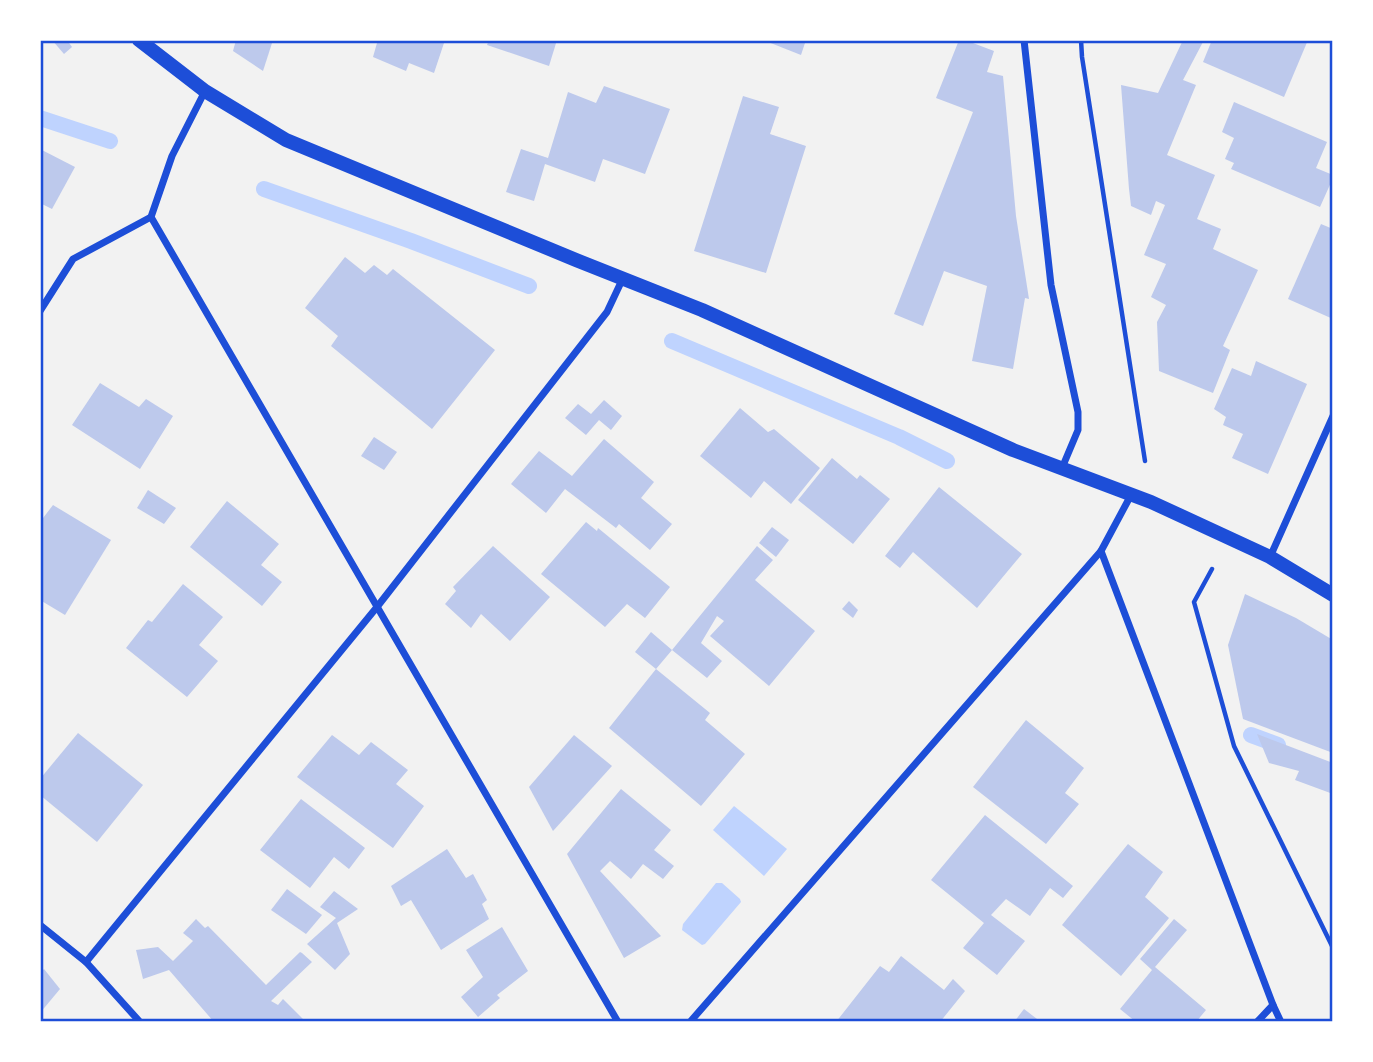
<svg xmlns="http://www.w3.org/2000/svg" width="1373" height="1062" font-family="Ubuntu,sans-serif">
<rect width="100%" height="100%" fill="#f2f2f2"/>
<!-- water -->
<g fill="#bfd3fe">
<polygon points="734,806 787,849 764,876 713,830"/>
<polygon points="716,883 722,883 740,899 741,902 705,944 702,945 682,930 683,924"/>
</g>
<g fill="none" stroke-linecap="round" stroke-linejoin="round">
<!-- stream -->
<g stroke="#bfd3fe" stroke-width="16">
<polyline points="40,118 110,141"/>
<polyline points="264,189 411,241 529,286"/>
<polyline points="672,341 899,437 947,461"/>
<polyline points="1251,735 1278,745"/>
</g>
</g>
<!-- building -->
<g fill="#bdc9ec">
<polygon points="52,40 67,40 72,47 64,54"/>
<polygon points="236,40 273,40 263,71 233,51"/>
<polygon points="371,40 445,40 434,73 409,63 406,71 373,57 377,43"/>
<polygon points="489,40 557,40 549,66 487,45"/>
<polygon points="763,40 806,40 801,55"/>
<polygon points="959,40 965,40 994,51 987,72 1003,76 1016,216 1029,299 1025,298 1013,369 972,361 987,286 944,271 923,326 894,314 973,112 936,98"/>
<polygon points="1183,40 1204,40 1183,80 1196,85 1167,155 1215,175 1197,219 1221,229 1213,249 1258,270 1223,346 1230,350 1213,393 1159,371 1157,322 1166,305 1151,297 1166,264 1144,255 1165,205 1156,201 1151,215 1131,206 1129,189 1121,85 1158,93"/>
<polygon points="1212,40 1308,40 1284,97 1203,62"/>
<polygon points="604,86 670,109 645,174 603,159 595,182 545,164 534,201 506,192 521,149 548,158 568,92 596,103"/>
<polygon points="743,96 779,107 770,134 806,146 766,273 694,251"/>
<polygon points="1234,102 1327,142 1316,168 1333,175 1333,178 1320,207 1231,169 1234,163 1225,159 1234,138 1222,132"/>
<polygon points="40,149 75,167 52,209 40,203"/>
<polygon points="1321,224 1333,229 1333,319 1288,299"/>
<polygon points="345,257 365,273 374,265 387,275 393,269 495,350 432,429 331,346 338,336 305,308"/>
<polygon points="1256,361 1307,384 1268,474 1232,458 1243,434 1223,425 1226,417 1214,409 1232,368 1251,376"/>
<polygon points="100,383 139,407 146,399 173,416 140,469 72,425"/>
<polygon points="604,400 622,416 611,430 599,420 586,435 565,418 578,404 591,414"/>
<polygon points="740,408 768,432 774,429 820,468 791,504 764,481 751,498 700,456"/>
<polygon points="374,437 397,452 384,470 361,456"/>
<polygon points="604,439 654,482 641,498 672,524 650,550 619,524 616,528 565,489 546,513 511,484 539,451 572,476"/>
<polygon points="832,458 857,479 860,475 890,499 853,544 798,500"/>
<polygon points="939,487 1022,554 977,608 913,552 900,568 885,556"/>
<polygon points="148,490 176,508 164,524 137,508"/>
<polygon points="227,501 279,544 261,565 282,582 262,606 190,547"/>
<polygon points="53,505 111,540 65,615 40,600 40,522"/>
<polygon points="586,522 597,531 598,528 670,587 645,618 627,604 605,627 541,574"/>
<polygon points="772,527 789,540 776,557 759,543"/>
<polygon points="493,546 550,597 510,641 481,614 471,628 445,604 456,591 453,587"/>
<polygon points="757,546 773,560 755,580 815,631 769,686 710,636 724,621 717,616 701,643 722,661 707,678 672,650"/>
<polygon points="183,584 223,617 199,645 218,661 187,697 126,648 148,620 152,622"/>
<polygon points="1245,594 1296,618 1333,640 1333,753 1243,719 1228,645"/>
<polygon points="849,601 858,610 853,618 842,609"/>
<polygon points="651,632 672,650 656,669 710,713 705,720 745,754 701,806 609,728 656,669 635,652"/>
<polygon points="1026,720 1084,768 1065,793 1079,804 1046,844 973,787"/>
<polygon points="78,733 143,785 97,842 40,795 40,779"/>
<polygon points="1257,734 1333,763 1333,794 1295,780 1299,771 1269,763"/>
<polygon points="332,735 359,755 371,742 408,770 396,784 424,806 393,848 297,777"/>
<polygon points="574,735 612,766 553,831 529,787"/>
<polygon points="621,789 671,830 654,850 674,866 663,879 643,864 631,879 610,861 600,871 661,936 624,958 567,854"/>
<polygon points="301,799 365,848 349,869 334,857 310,888 260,850"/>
<polygon points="985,815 1073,886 1063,898 1050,888 1030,916 1006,899 991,915 1025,941 997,975 963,948 984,923 931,880"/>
<polygon points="1128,844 1163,872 1145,897 1169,918 1121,976 1062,925"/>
<polygon points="447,849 466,878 473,874 487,900 482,904 489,919 441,950 411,900 401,906 391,886"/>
<polygon points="287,889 322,915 306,934 271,910"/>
<polygon points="334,891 358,909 337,923 350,954 335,970 307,944 336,918 320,907"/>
<polygon points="196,919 205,928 208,926 266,985 300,952 302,953 312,962 271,1001 278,1005 283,999 306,1022 214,1022 169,970 143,979 136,950 158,947 173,961 193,941 183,933"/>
<polygon points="1174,919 1187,930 1155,967 1206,1010 1196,1022 1136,1022 1120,1009 1152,970 1140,959"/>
<polygon points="502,927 528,971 497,995 500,998 478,1017 461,997 483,977 466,950"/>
<polygon points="901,956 944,990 953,979 965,991 940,1022 836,1022 880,966 889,972"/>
<polygon points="44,969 60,989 40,1013 40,973"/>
<polygon points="1024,1009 1041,1022 1014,1022"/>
</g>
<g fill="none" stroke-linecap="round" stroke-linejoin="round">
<!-- path -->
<g stroke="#1d4ed8" stroke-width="4.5">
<polyline points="1081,40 1082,57 1145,461"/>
<polyline points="1212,569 1194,602 1234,746 1333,948"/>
</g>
<!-- minor -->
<g stroke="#1d4ed8" stroke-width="7">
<polyline points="1024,40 1051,285 1078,412 1078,430 1062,468"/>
<polyline points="151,217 618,1022"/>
<polyline points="40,311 73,259 151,217 172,156 205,91"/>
<polyline points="1101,551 1273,1005 1257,1022"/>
<polyline points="1270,557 1333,416"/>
<polyline points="40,925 86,962 140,1022"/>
<polyline points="86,962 377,607 607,312 623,278"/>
<polyline points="1273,1005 1281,1022"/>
<polyline points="690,1022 1101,551 1131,495"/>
</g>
<!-- secondary -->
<polyline stroke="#1d4ed8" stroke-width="14" points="139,40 205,91 286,140 576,260 702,310 1013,450 1151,502 1270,557 1333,595"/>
</g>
<!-- border -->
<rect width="1373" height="1062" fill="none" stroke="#ffffff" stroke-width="84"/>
<rect x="42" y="42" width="1289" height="978" fill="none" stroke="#1d4ed8" stroke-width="2.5"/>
</svg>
